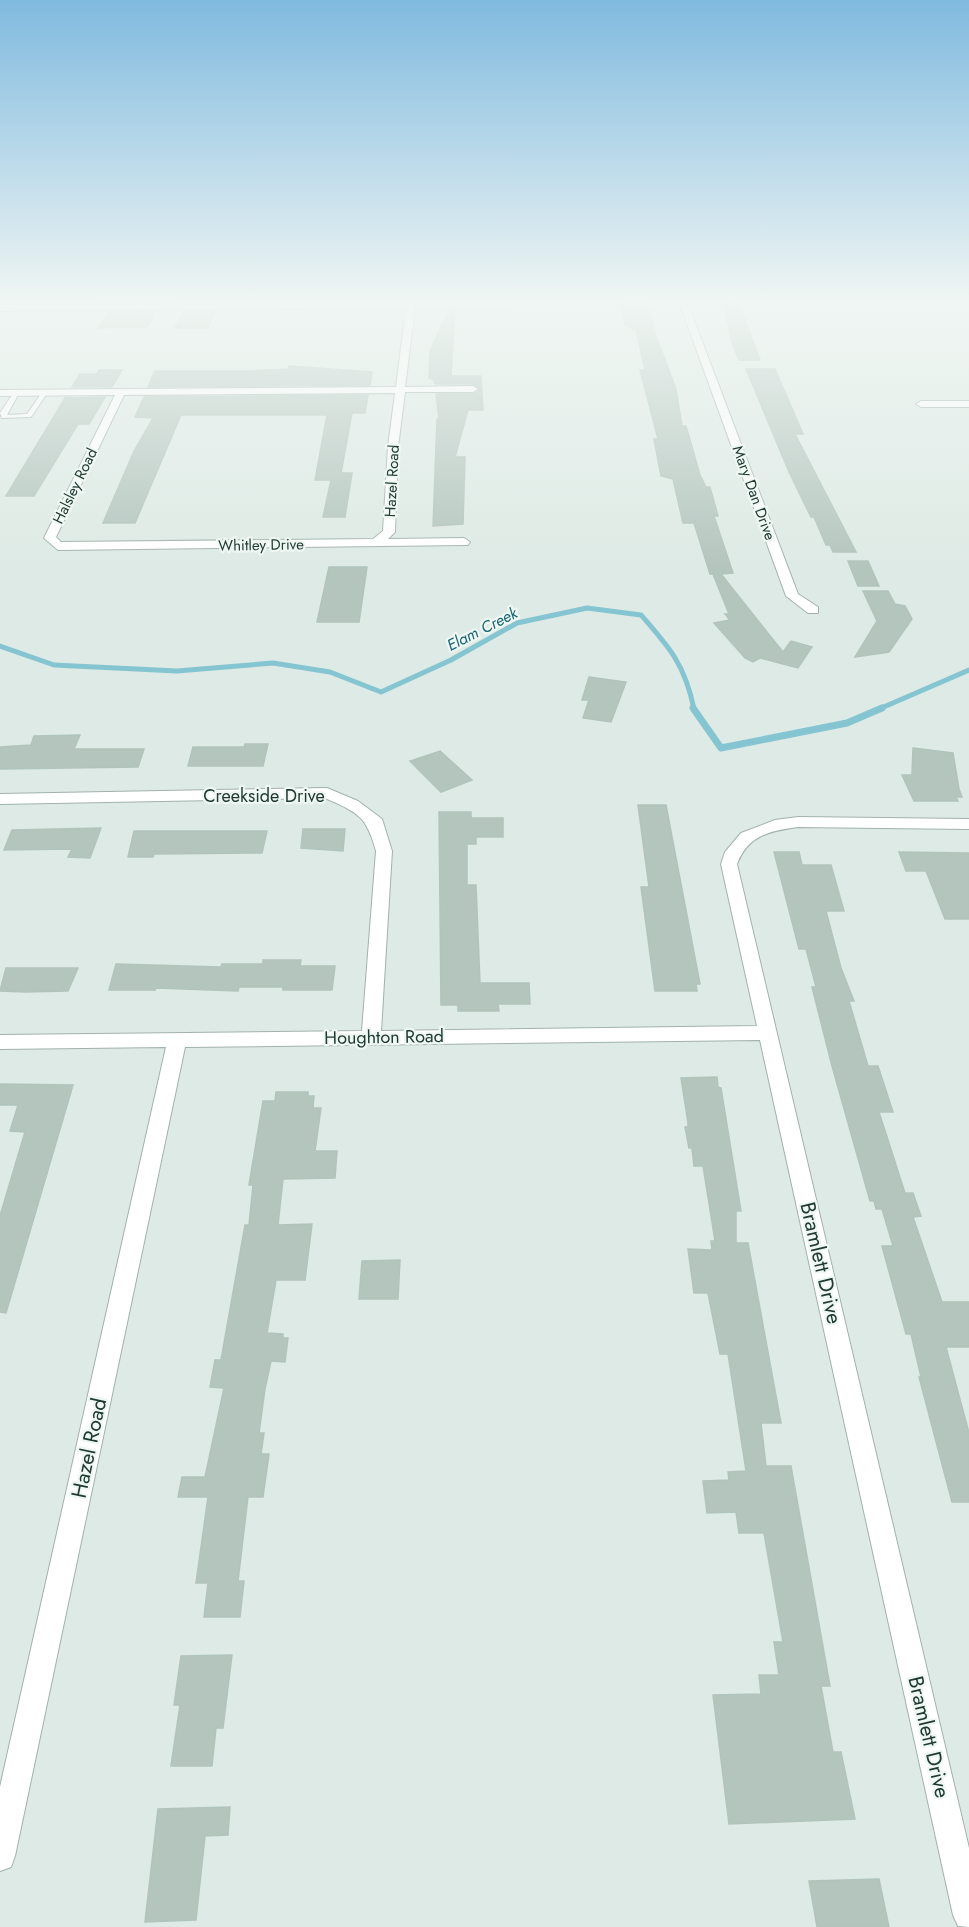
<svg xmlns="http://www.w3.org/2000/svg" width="969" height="1927" font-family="Jost,sans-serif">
<rect width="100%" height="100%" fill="#deeae5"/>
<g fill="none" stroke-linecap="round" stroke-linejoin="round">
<!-- stream-far1 -->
<g stroke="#85c4d1" stroke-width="5">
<path d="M0 646 54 665 177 671 273 663 330 672 381 692 451 660 517 623 587 608 641 615C670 648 685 665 694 709"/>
<polyline points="879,709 969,670"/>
</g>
<!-- stream -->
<polyline stroke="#85c4d1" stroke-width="7" points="693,708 721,748 847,723 882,708"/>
</g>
<!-- building -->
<g fill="#b4c5be" stroke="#b1c4bc" stroke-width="1.5">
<polygon points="619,299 646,299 656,336 676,389 682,426 686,426 700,475 706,487 710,487 718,516 714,516 733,573 721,574 783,652 791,641 812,647 798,668 760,658 753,662 745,658 714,623 730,620 725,614 729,614 713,574 710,574 694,523 683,523 673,479 661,476 654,439 658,439 640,370 645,370 636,330 625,325"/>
<polygon points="723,299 737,299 760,360 739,360 732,343"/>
<polygon points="449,310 455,310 451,376 481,376 483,410 468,410 455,457 465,457 463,524 433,526 437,419 439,419 436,394 473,394 480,390 473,384 435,384 434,380 429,378 430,351"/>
<polygon points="108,312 156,312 147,327 99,328"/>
<polygon points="183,312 215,312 208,328 175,328"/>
<polygon points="289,366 372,372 370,385 148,387 155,371 251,371 288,369"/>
<polygon points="746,369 775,369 803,434 795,434 856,552 833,552 830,545 826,545 814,517 811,517 789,472"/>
<polygon points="99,370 122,370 112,387 72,387 80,374 97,374"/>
<polygon points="368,395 365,413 352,413 341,473 352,473 345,517 323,517 331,480 315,480 327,415 181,415 135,523 103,523 134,451 153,418 135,417 144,397"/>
<polygon points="105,397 89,424 78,424 34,496 6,496 65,398"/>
<polygon points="848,561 868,561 879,586 858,586"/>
<polygon points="329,567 367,567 359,622 317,622"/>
<polygon points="863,591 888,591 895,604 905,606 912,619 889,652 855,657 877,621"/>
<polygon points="589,677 626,682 611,722 583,718 589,700 582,700"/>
<polygon points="80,735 74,749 144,749 138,767 0,769 0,747 31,745 34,736"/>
<polygon points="245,744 268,744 263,766 188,766 193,747 244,747"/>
<polygon points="913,748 953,753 959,789 962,797 956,797 958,801 914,801 902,775 912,775"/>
<polygon points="440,751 472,780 441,792 410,761"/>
<polygon points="638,805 666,805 700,984 696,984 697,991 655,991 641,887 649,887"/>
<polygon points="439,812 471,812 471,818 503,818 503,837 476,837 476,844 467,844 467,885 476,885 480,983 529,983 530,1004 498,1004 499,1011 458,1011 458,1005 441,1005"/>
<polygon points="101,828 90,858 68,857 72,849 4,850 12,830"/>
<polygon points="303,829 345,829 343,851 301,848"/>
<polygon points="134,831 267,831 262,853 154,854 153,857 128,857"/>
<polygon points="774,852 799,852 802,865 831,865 844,911 826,911 841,968 854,1001 849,1001 868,1066 878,1066 893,1112 879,1112 905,1193 913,1193 921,1216 913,1217 942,1302 969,1302 969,1347 946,1347 969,1433 969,1502 952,1502 919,1377 921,1377 911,1334 906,1334 882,1246 893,1246 882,1209 876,1209 874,1201 870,1201 832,1066 812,987 816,987 806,949 799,949"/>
<polygon points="899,852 969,853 969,919 945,919 926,871 906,871"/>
<polygon points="263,960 301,960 300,966 335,966 332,990 283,990 283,987 239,987 238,991 156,988 155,990 109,990 116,964 221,967 222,964 263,964"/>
<polygon points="6,968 78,968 68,991 25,992 0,991"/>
<polygon points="717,1077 718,1087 721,1088 741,1211 736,1211 736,1243 748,1243 781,1423 761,1423 766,1466 791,1466 830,1686 821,1686 833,1752 841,1752 855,1819 729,1824 713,1695 761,1694 759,1675 779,1675 774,1642 783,1642 764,1533 739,1533 736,1512 707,1513 703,1481 729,1480 728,1472 746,1471 728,1354 720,1354 708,1293 694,1293 688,1249 712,1250 711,1241 715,1241 703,1166 694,1166 692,1148 689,1148 685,1127 688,1127 688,1123 681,1078"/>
<polygon points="0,1084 73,1085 6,1313 0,1312 0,1216 25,1132 10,1131 18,1105 0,1105"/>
<polygon points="276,1092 308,1092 308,1096 314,1096 313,1108 321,1108 315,1151 337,1151 335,1178 283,1179 278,1225 312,1224 305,1280 276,1280 267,1333 283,1334 283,1338 288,1338 285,1362 271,1361 265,1389 259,1433 264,1433 261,1454 269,1454 263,1497 248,1497 238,1581 244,1581 240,1617 204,1617 208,1583 196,1583 208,1497 178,1497 182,1477 205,1477 224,1388 210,1387 215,1360 221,1360 245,1225 249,1225 253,1185 249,1185 263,1101 275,1101"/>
<polygon points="400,1260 398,1299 359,1299 362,1261"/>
<polygon points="232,1655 223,1728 216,1728 212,1766 171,1766 180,1705 174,1705 181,1656"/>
<polygon points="230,1807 228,1835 205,1836 196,1920 145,1922 158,1809"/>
<polygon points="879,1879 889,1927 817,1927 809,1881"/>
</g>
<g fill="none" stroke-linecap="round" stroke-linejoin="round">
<defs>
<polygon id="service" points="16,391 19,393 7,415 27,414 43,391 48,392 31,417 2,418 0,413 14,392"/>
<g id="minor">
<polygon points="678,299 686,299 798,594 818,607 818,613 808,613 786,596"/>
<path d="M411 302H512L516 305 512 308H415L405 387 473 386 478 389 473 392H405L398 447 395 532 388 539 464 538 470 542 468 545 58 550 44 538 115 395 0 396V390L396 387 406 308 0 311V305ZM395 393 388 447 383 531 373 539 61 542 56 537 124 395Z"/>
<polygon points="969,401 969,407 921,407 916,404 921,401"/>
<path d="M327 788 358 801 382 819 392 851 381 1031 757 1026 721 864 725 852 741 833 775 820 798 817 969 819V829L798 827C770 831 748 835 737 864L969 1848V1927L958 1926 953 1915 760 1040 185 1047 15 1856 11 1867 0 1871V1787L166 1047 0 1049V1035L362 1031 376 851C366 815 358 813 325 798L0 804V794Z"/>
</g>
</defs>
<!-- service casing -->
<use href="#service" stroke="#a1b2ac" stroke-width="2"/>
<!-- minor casing -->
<use href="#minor" stroke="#a1b2ac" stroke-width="2"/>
<!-- service -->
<use href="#service" fill="#fff" fill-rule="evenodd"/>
<!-- minor -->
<use href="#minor" fill="#fff" fill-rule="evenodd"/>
</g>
<!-- sky -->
<linearGradient id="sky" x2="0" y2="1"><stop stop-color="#80badf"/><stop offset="0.53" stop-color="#f0f6f3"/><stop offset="1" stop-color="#f0f6f3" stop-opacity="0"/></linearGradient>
<rect width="969" height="568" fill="url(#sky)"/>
<g text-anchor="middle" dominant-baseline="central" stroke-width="4.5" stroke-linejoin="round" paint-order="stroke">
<!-- far-street labels -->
<g font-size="15" fill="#203a33" stroke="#eff7f3">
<text transform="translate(392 481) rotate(-87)">Hazel Road</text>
<text transform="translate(75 486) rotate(-64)">Halsley Road</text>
<text transform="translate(754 493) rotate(70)">Mary Dan Drive</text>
<text transform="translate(261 545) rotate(-1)">Whitley Drive</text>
</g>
<!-- far-water labels -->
<g font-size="16" font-style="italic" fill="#1a6676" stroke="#eff7f3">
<text transform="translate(482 629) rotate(-27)">Elam Creek</text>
</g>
<!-- street labels -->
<g font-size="18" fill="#203a33" stroke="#eff7f3">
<text x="264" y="796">Creekside Drive</text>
<text transform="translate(384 1037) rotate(-1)">Houghton Road</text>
</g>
<!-- near-street labels -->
<g font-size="21" fill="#203a33" stroke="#eff7f3">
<text transform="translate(821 1263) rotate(77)">Bramlett Drive</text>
<text transform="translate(89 1448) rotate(-78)">Hazel Road</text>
<text transform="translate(929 1737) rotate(77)">Bramlett Drive</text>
</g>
</g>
</svg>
